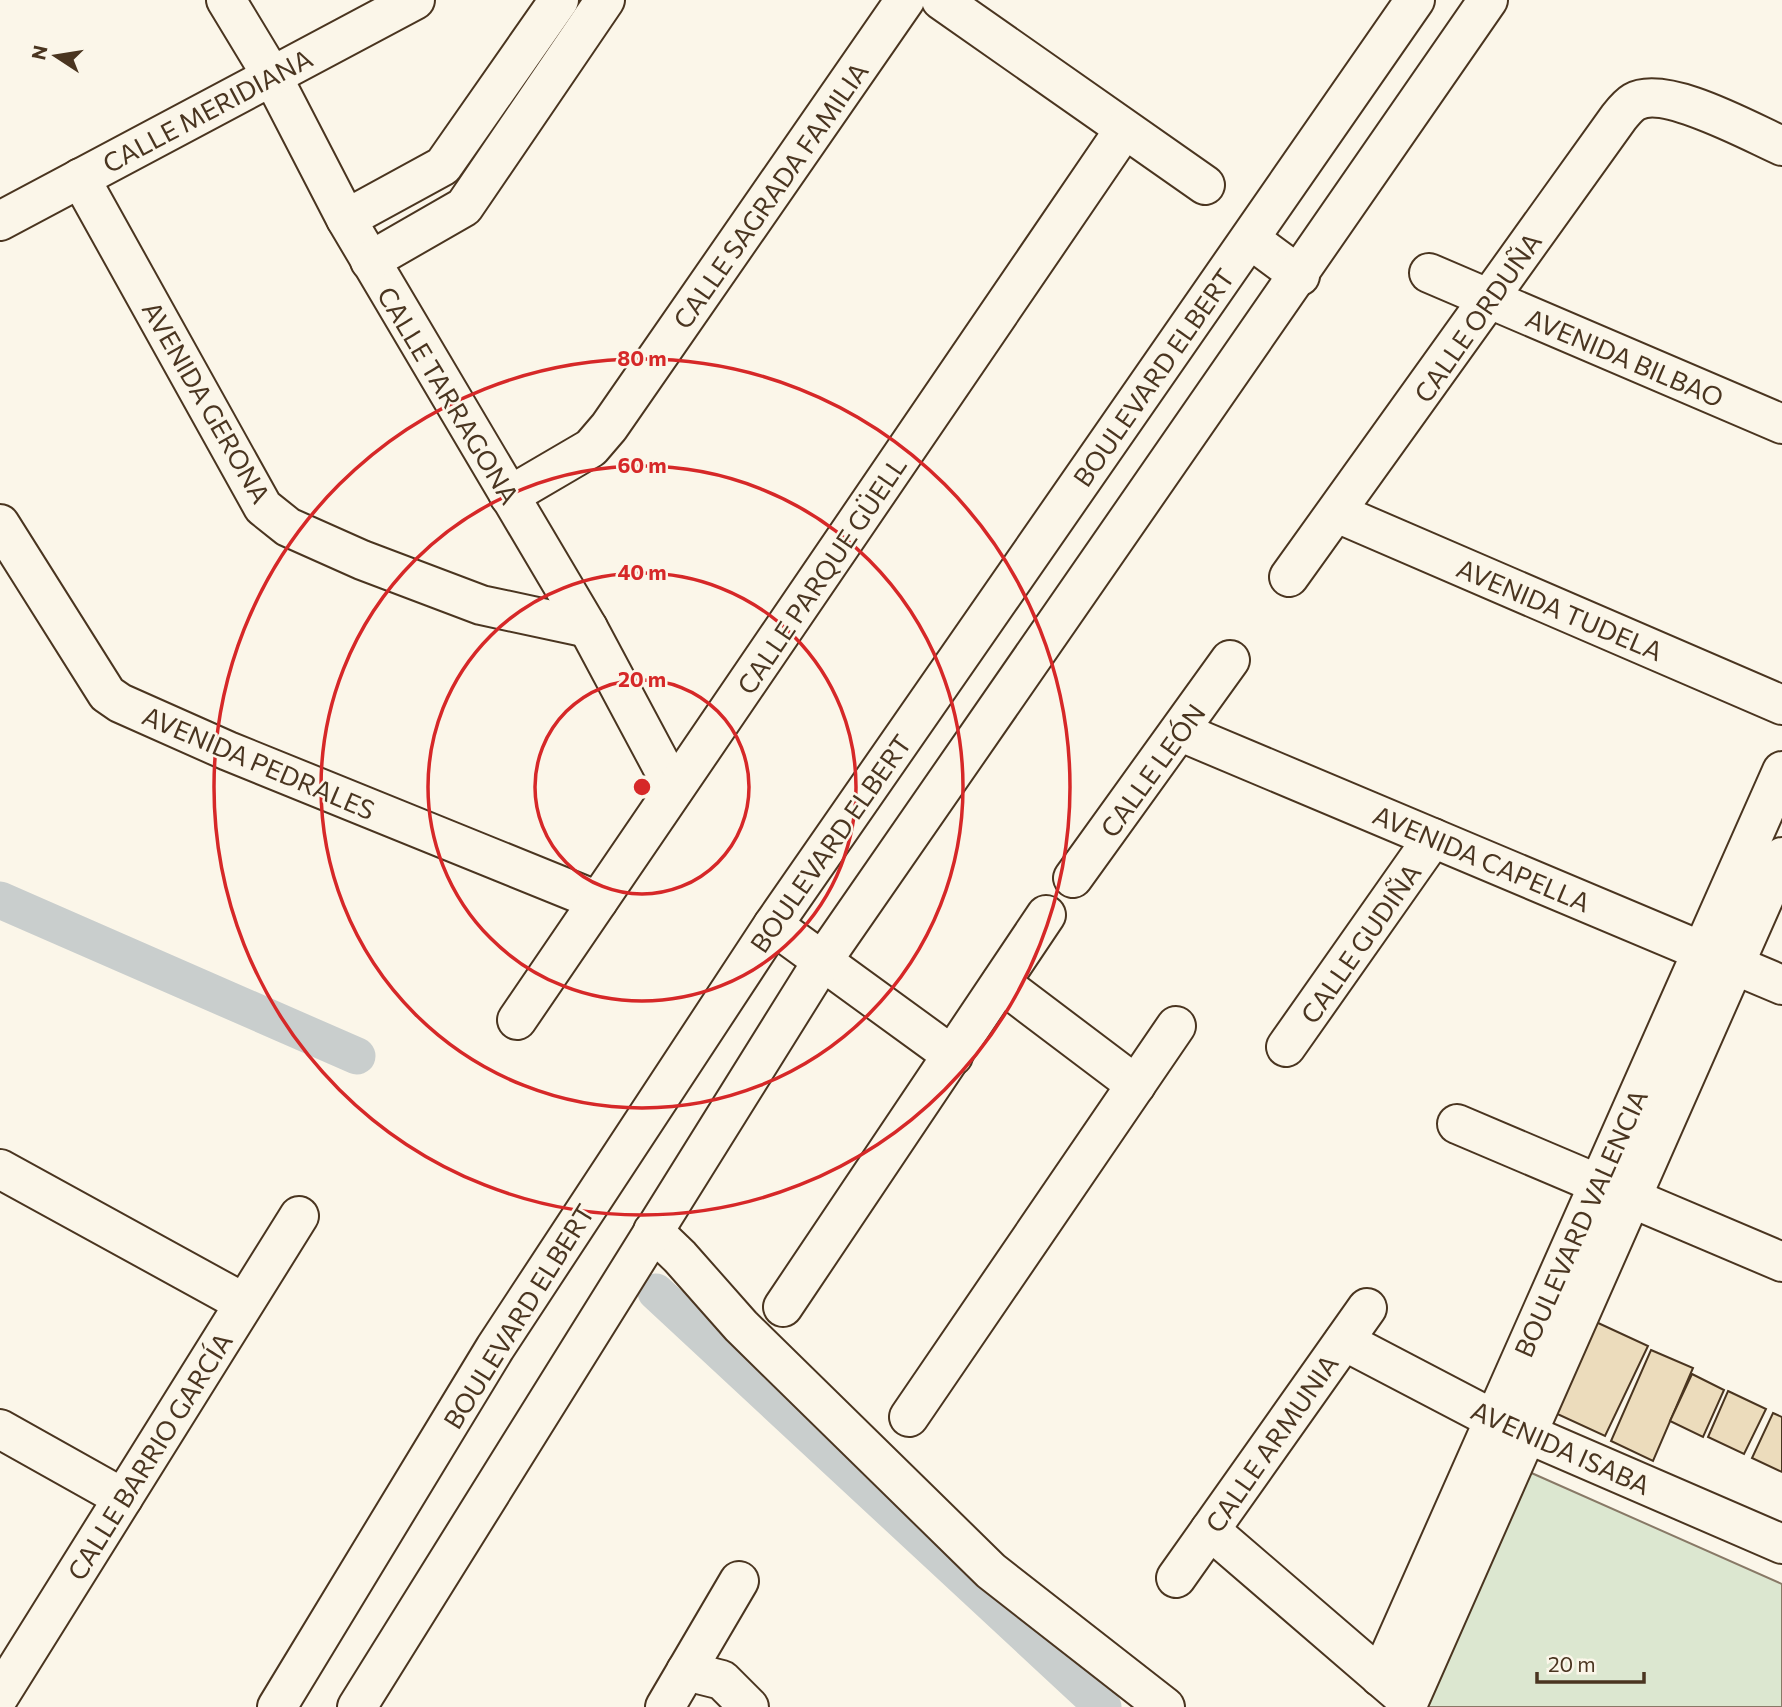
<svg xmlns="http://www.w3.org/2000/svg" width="1782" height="1707" font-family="Commissioner,sans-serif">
<rect width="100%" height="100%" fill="#fbf6e9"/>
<!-- green -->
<polygon fill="#dce7d0" stroke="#887966" stroke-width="2" points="1527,1471 1782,1584 1782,1707 1423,1707"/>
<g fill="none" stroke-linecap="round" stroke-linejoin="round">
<!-- canal -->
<g stroke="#c9cecd" stroke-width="37">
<polyline points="0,900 357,1056"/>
<polyline points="656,1292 1103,1707"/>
</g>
</g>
<!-- building -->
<g fill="#ecdcbc" stroke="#4a3520" stroke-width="2">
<polygon points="1596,1322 1648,1346 1605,1436 1553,1412"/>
<polygon points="1651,1350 1693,1368 1653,1461 1611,1441"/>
<polygon points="1692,1374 1724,1390 1703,1437 1670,1421"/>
<polygon points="1728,1391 1766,1409 1744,1454 1708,1437"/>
<polygon points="1773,1413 1782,1417 1782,1472 1752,1458"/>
</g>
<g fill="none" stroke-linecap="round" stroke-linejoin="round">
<defs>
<g id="minor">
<polyline points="226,0 272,76 346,219 588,628 674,789"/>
<polyline points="941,0 1205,185"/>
<polyline points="80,178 263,507 288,527 362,560 481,605 588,628"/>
<polyline points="346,219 443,166 559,0"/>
<polyline points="0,221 415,0"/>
<polyline points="1250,239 1300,276"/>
<polyline points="370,261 464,207 605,0"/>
<polyline points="1429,273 1782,424"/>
<polyline points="509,496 591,448 609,427 905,0"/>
<polyline points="1337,513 1782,705"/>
<polyline points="0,524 107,694 120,703 228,751 598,901"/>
<path d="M1289 577 1619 117C1623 112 1629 105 1634 102 1665 84 1752 133 1782 146"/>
<polyline points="1181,732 1782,985"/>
<polyline points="1073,878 1230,660"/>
<polyline points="773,925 953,1056"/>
<polyline points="1001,983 1136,1085"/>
<polyline points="517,1020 1124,130"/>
<polyline points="1286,1047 1433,838"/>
<polyline points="1457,1124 1782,1262"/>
<polyline points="0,1169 244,1303"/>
<polyline points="653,1231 680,1257 741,1326 991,1571 1165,1707"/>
<polyline points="783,1307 1046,915"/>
<polyline points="1344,1341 1493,1419 1782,1544"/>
<polyline points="909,1417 1176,1026"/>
<polyline points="0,1429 123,1498"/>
<polyline points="1210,1530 1398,1692"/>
<polyline points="1176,1578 1367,1308"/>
<polyline points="686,1671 722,1680 749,1707"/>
<polyline points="1380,1677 1782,771"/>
<polyline points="0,1695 299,1216"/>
<polyline points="1409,1701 1782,857"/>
<polyline points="277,1707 495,1348 773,925 1415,0"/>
<polyline points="357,1707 823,960 1488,0"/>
<polyline points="665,1707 739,1581"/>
</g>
</defs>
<!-- minor casing -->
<use href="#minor" stroke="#4a3520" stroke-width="42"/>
<!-- minor -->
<use href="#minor" stroke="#fbf6e9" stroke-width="38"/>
</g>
<!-- distance rings -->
<g fill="none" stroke="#d62828" stroke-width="3.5">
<circle cx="642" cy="787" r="107"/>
<circle cx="642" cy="787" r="214"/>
<circle cx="642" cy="787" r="321"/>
<circle cx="642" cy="787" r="428"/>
</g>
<g text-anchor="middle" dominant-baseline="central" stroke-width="5" stroke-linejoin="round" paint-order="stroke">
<!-- street labels -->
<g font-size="26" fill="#4a3520" stroke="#fbf6e9">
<text transform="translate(207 110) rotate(-28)">CALLE MERIDIANA</text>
<text transform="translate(770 195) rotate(-55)">CALLE SAGRADA FAMILIA</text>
<text transform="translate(1477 317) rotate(-55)">CALLE ORDUÑA</text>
<text transform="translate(1625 357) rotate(23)">AVENIDA BILBAO</text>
<text transform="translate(1153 377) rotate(-55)">BOULEVARD ELBERT</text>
<text transform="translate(449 395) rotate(59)">CALLE TARRAGONA</text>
<text transform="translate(207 402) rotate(60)">AVENIDA GERONA</text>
<text transform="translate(821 575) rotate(-56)">CALLE PARQUE GÜELL</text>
<text transform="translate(1560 609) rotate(23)">AVENIDA TUDELA</text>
<text transform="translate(259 762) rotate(23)">AVENIDA PEDRALES</text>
<text transform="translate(1152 770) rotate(-54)">CALLE LEÓN</text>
<text transform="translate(830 843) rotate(-55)">BOULEVARD ELBERT</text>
<text transform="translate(1482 858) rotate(23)">AVENIDA CAPELLA</text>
<text transform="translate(1360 943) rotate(-55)">CALLE GUDIÑA</text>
<text transform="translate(1580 1223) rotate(-66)">BOULEVARD VALENCIA</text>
<text transform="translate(518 1316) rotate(-58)">BOULEVARD ELBERT</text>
<text transform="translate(1271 1443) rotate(-55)">CALLE ARMUNIA</text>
<text transform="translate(1561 1447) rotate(24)">AVENIDA ISABA</text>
<text transform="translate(149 1456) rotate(-58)">CALLE BARRIO GARCÍA</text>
</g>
</g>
<circle cx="642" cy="787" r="10" fill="#d62828" stroke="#fbf6e9" stroke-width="3.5"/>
<g font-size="21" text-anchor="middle" font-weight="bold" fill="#d62828" stroke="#fbf6e9" stroke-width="5" stroke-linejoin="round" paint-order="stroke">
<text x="642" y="366">80 m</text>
<text x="642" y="473">60 m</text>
<text x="642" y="580">40 m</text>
<text x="642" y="687">20 m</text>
</g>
<!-- north arrow -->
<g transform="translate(56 56) rotate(282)" stroke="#fbf6e9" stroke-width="5" paint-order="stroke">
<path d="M0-5L12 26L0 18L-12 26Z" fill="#4a3520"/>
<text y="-10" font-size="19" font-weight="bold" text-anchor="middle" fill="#4a3520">N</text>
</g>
<!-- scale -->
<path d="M1537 1672v10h107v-10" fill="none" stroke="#4a3520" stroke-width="3.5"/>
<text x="1548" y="1672" font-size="21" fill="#4a3520" stroke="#fbf6e9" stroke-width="5" paint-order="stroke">20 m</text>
</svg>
